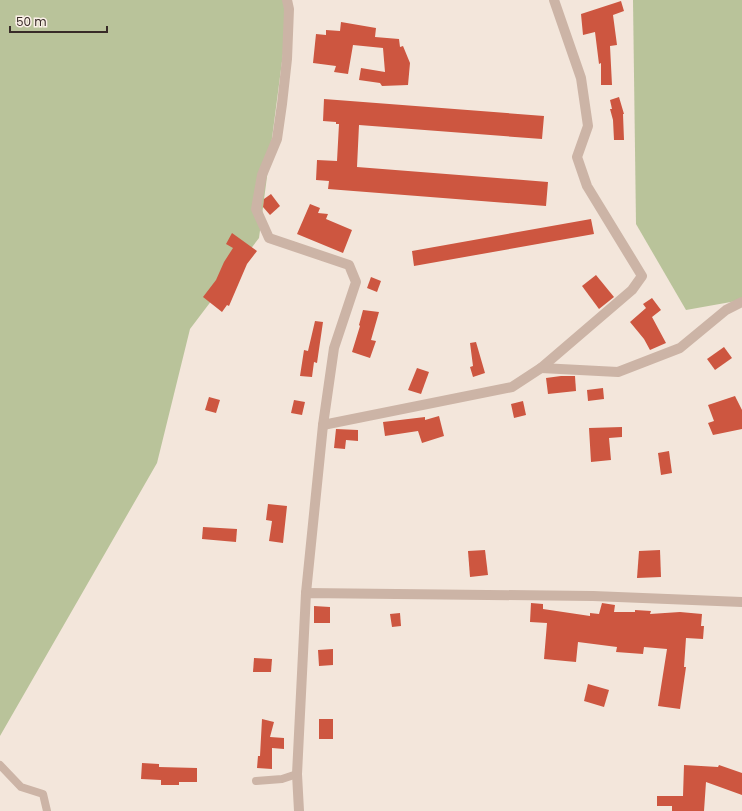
<svg xmlns="http://www.w3.org/2000/svg" width="742" height="811" font-family="Poppins,sans-serif">
<rect width="100%" height="100%" fill="#f3e6db"/>
<!-- green -->
<g fill="#b9c39a">
<polygon points="0,0 290,0 259,238 190,329 157,463 0,736"/>
<polygon points="633,0 742,0 742,300 686,310 636,224"/>
</g>
<!-- building -->
<g fill="#cd5640">
<polygon points="621,1 624,11 613,15 617,45 610,46 612,85 601,85 601,63 599,64 595,32 583,35 581,14"/>
<polygon points="341,22 376,28 375,37 399,39 400,47 403,46 410,63 408,85 382,86 380,83 359,80 361,68 385,72 383,48 353,45 348,74 334,72 336,66 313,63 316,34 326,35 326,30 340,31"/>
<polygon points="619,97 624,114 623,114 624,140 614,140 613,120 610,109 612,109 610,100"/>
<polygon points="324,99 544,116 542,139 359,125 357,167 548,182 546,206 328,189 329,181 316,180 317,160 337,161 339,124 336,124 336,122 323,121"/>
<polygon points="271,194 280,206 270,215 263,207 264,199"/>
<polygon points="310,204 320,208 318,213 328,214 326,219 352,230 343,253 297,234"/>
<polygon points="591,219 594,234 414,266 412,251"/>
<polygon points="232,233 257,251 247,264 229,306 227,305 222,312 203,297 216,280 224,262 233,248 226,244"/>
<polygon points="596,275 614,297 599,309 582,286"/>
<polygon points="371,277 381,281 377,292 367,288"/>
<polygon points="652,298 661,310 652,317 666,343 650,350 644,339 630,322 646,308 643,304"/>
<polygon points="363,310 379,312 371,340 376,341 370,358 352,352 360,326 359,325"/>
<polygon points="315,321 323,322 317,363 314,362 312,377 300,376 304,350 308,351"/>
<polygon points="476,342 485,373 473,377 470,367 473,366 470,343"/>
<polygon points="724,347 732,358 715,370 707,359"/>
<polygon points="417,368 429,372 421,394 408,390"/>
<polygon points="561,376 575,376 576,391 548,394 546,378"/>
<polygon points="603,388 604,399 588,401 587,390"/>
<polygon points="735,396 742,410 742,429 713,435 708,423 714,421 708,405"/>
<polygon points="209,397 220,400 216,413 205,410"/>
<polygon points="294,400 305,402 302,415 291,413"/>
<polygon points="523,401 526,415 514,418 511,404"/>
<polygon points="439,416 444,436 422,443 418,431 385,436 383,422 425,417 425,420"/>
<polygon points="622,427 622,437 609,438 611,460 591,462 589,428"/>
<polygon points="336,429 358,430 358,441 346,440 345,449 334,448"/>
<polygon points="669,451 672,473 661,475 658,453"/>
<polygon points="268,504 287,506 283,543 269,541 272,521 266,520"/>
<polygon points="203,527 237,529 236,542 202,539"/>
<polygon points="485,550 488,575 470,577 468,551"/>
<polygon points="660,550 661,577 637,578 639,551"/>
<polygon points="531,603 543,604 543,609 590,616 590,613 599,614 602,603 615,605 614,612 635,612 635,610 651,611 650,614 680,612 702,614 701,626 704,626 703,639 686,638 684,667 686,667 680,709 658,706 667,649 644,647 643,654 616,652 617,647 578,642 576,662 544,659 547,623 530,622"/>
<polygon points="314,606 330,607 330,623 314,623"/>
<polygon points="400,613 401,626 392,627 390,614"/>
<polygon points="333,649 333,665 319,666 318,650"/>
<polygon points="254,658 272,659 271,672 253,672"/>
<polygon points="588,684 609,690 604,707 584,701"/>
<polygon points="262,719 274,722 270,737 284,738 284,749 272,748 272,769 257,768 258,756 260,756"/>
<rect x="319" y="719" width="14" height="20"/>
<polygon points="142,763 159,764 159,767 197,768 197,782 179,782 179,785 161,785 161,780 141,779"/>
<polygon points="684,765 718,767 719,765 742,773 742,795 706,782 704,811 672,811 672,806 657,806 657,796 683,796"/>
</g>
<g fill="none" stroke-linecap="round" stroke-linejoin="round">
<!-- service -->
<g stroke="#ccb4a6" stroke-width="8">
<polyline points="0,765 21,787 43,794 47,811"/>
<polyline points="256,781 282,779 297,774"/>
</g>
<!-- minor -->
<g stroke="#ccb4a6" stroke-width="10">
<polyline points="287,0 289,9 287,59 282,104 277,139 262,175 256,209 269,238 349,265 356,282 334,348 323,425 306,593"/>
<polyline points="541,368 618,372 680,348 726,310 742,302"/>
<polyline points="323,425 512,387 541,368 632,290 642,276 587,186 577,157 588,126 581,78 554,0"/>
<polyline points="299,811 297,774 306,593 593,596 742,602"/>
</g>
</g>
<!-- scale -->
<path d="M10 26v6h97v-6" fill="none" stroke="#382b28" stroke-width="2"/>
<text x="16" y="26" font-size="12" fill="#382b28" stroke="#fbf0e8" stroke-width="3" paint-order="stroke">50 m</text>
</svg>
